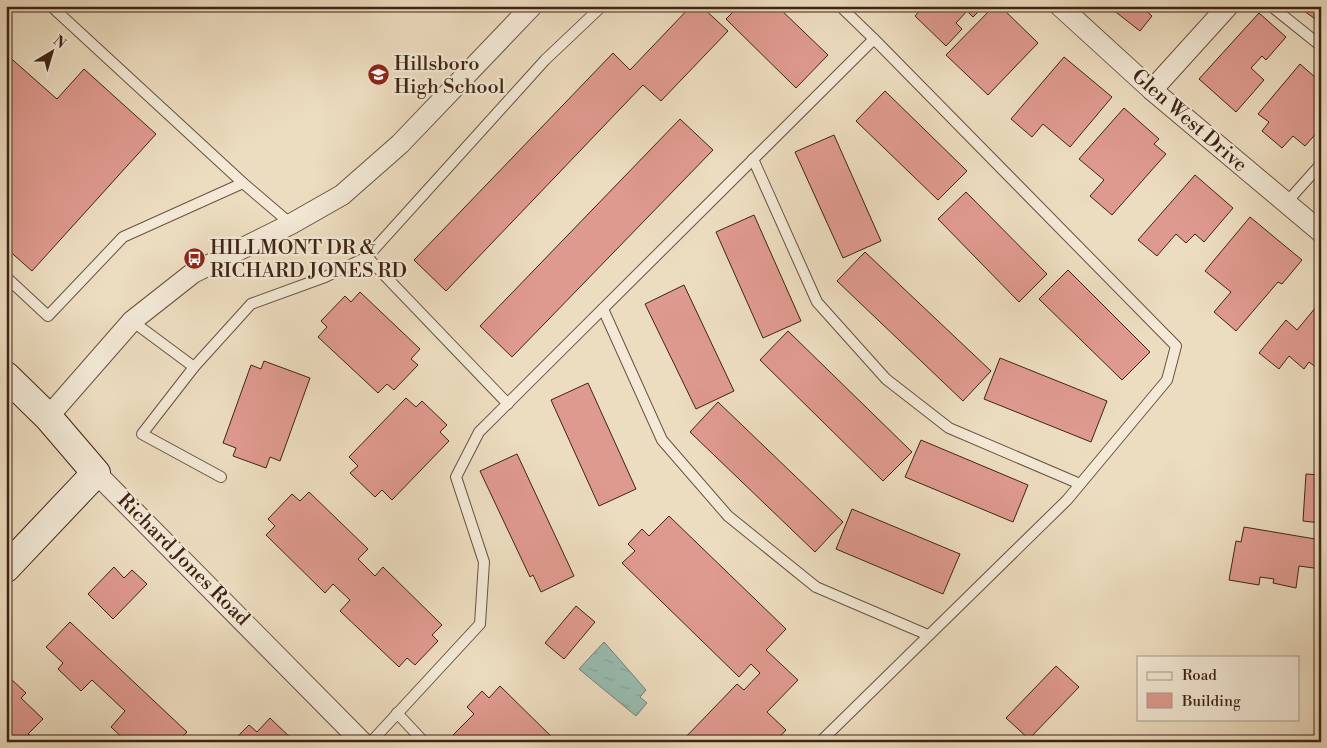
<svg xmlns="http://www.w3.org/2000/svg" width="1327" height="748" font-family="'Libre Bodoni',serif">
<defs>
<pattern id="water-ripples" width="26" height="14" patternUnits="userSpaceOnUse" patternTransform="scale(1.25)"><rect width="26" height="14" fill="#99bcb1"/><path d="M2 4q2-2 4 0t4 0M15 11q2-2 4 0t4 0" fill="none" stroke="#85a197"/></pattern>
</defs>
<rect width="100%" height="100%" fill="#edddc0"/>
<filter id="stains"><feTurbulence type="fractalNoise" baseFrequency=".004" numOctaves="4"/><feColorMatrix values="0 0 0 0 .2 0 0 0 0 .09 0 0 0 0 .02 0 0 0 .5 -.17"/></filter>
<radialGradient id="worn" r=".72"><stop offset=".6" stop-color="#630" stop-opacity="0"/><stop offset="1" stop-color="#630" stop-opacity=".3"/></radialGradient>
<!-- water -->
<polygon fill="url(#water-ripples)" stroke="#757f73" points="604,642 646,690 640,697 647,703 636,716 579,669"/>
<!-- building -->
<g fill="#df9a8f" stroke="#3f2315">
<polygon points="691,6 701,6 728,31 661,101 643,85 446,291 414,260 613,53 630,70"/>
<polygon points="739,6 777,6 828,55 796,88 726,19"/>
<polygon points="919,6 984,6 973,17 967,11 956,23 962,29 946,46 915,16 921,9"/>
<polygon points="994,6 1000,6 1038,43 988,95 946,55"/>
<polygon points="1108,6 1144,6 1143,8 1152,16 1140,31"/>
<polygon points="1297,6 1321,6 1321,23"/>
<polygon points="1259,13 1286,37 1266,60 1262,56 1251,68 1264,80 1236,112 1199,79"/>
<polygon points="6,54 57,99 84,69 156,134 32,271 6,248"/>
<polygon points="1064,57 1112,97 1070,147 1043,124 1032,137 1011,119"/>
<polygon points="1300,64 1316,78 1321,72 1321,128 1305,146 1293,136 1282,148 1262,131 1269,122 1258,114"/>
<polygon points="885,91 967,171 938,200 856,121"/>
<polygon points="1124,108 1159,139 1154,144 1166,154 1112,215 1090,196 1104,180 1079,159"/>
<polygon points="680,119 713,150 512,357 480,326"/>
<polygon points="834,135 881,241 843,258 795,152"/>
<polygon points="1195,175 1233,208 1204,242 1195,234 1186,243 1176,234 1157,256 1138,240"/>
<polygon points="966,192 1047,274 1019,302 938,219"/>
<polygon points="754,215 801,321 763,338 716,232"/>
<polygon points="1250,217 1302,260 1282,284 1278,282 1236,331 1214,312 1231,292 1205,271"/>
<polygon points="865,252 991,371 963,401 837,281"/>
<polygon points="1068,270 1150,352 1122,380 1039,299"/>
<polygon points="684,285 734,391 696,409 645,304"/>
<polygon points="360,292 420,349 411,359 418,365 394,390 387,384 378,393 318,337 327,327 321,321 345,296 351,302"/>
<polygon points="1321,301 1321,371 1309,362 1304,369 1289,356 1279,369 1259,353 1286,320 1297,330"/>
<polygon points="788,331 912,452 883,481 760,360"/>
<polygon points="1000,358 1107,401 1091,442 984,399"/>
<polygon points="264,361 310,378 280,461 270,457 266,468 233,456 236,448 223,443 251,365 261,369"/>
<polygon points="588,383 636,489 599,506 551,400"/>
<polygon points="406,398 416,407 422,401 447,425 440,432 449,441 392,500 382,490 375,497 350,473 358,466 349,457"/>
<polygon points="718,402 843,522 815,552 690,432"/>
<polygon points="921,440 1028,485 1013,522 905,477"/>
<polygon points="517,454 574,576 541,592 533,575 530,577 480,471"/>
<polygon points="1306,474 1321,475 1321,523 1303,521"/>
<polygon points="309,492 368,549 358,559 375,576 383,567 442,625 432,635 438,641 415,665 407,658 399,667 340,611 350,600 333,584 325,593 266,535 275,526 268,519 292,494 300,501"/>
<polygon points="852,509 960,554 943,594 836,549"/>
<polygon points="669,516 786,629 766,650 798,680 767,712 786,730 775,742 681,742 737,684 744,690 760,673 751,664 739,677 622,563 635,551 628,544 642,529 649,536"/>
<polygon points="1244,527 1321,540 1321,569 1299,566 1296,588 1273,583 1274,579 1260,577 1259,585 1229,580 1236,541 1241,542"/>
<polygon points="114,567 124,578 132,570 147,584 113,619 88,594"/>
<polygon points="576,606 595,622 564,659 545,643"/>
<polygon points="70,622 187,732 177,742 127,742 111,727 125,711 92,680 81,691 58,669 63,663 46,647"/>
<polygon points="1056,666 1079,687 1029,739 1006,718"/>
<polygon points="11,679 26,693 21,698 43,719 28,734 37,742 6,742 6,685"/>
<polygon points="500,686 557,742 460,742 453,735 474,714 467,707 482,691 489,698"/>
<polygon points="270,718 295,742 236,742 234,740 249,725 257,732"/>
</g>
<g fill="none" stroke-linecap="round" stroke-linejoin="round">
<defs>
<g id="lane">
<polyline points="51,6 243,183 291,224"/>
<polyline points="840,6 874,39"/>
<polyline points="1271,6 1321,46"/>
<polyline points="753,159 817,302 886,379 949,428 1080,484"/>
<polyline points="1286,203 1321,164"/>
<polyline points="367,257 508,404"/>
<polyline points="6,277 48,316 123,237 243,183"/>
<polyline points="603,309 662,440 728,516 816,587 928,635"/>
<polyline points="132,321 194,367 251,304 325,277 367,257 545,60 602,6"/>
<polyline points="194,367 142,434 221,477"/>
<polyline points="397,713 424,742"/>
<polyline points="371,742 480,624 484,562 456,477 479,432 874,39 1176,346 1167,380 1067,500 820,742"/>
</g>
<g id="street">
<polyline points="1060,6 1152,90 1321,232"/>
<polyline points="1152,90 1228,6"/>
<polyline points="48,417 132,321 193,273 291,224 342,195 400,144 532,6"/>
<polyline points="96,473 362,742"/>
</g>
<polyline id="secondary" points="6,376 48,417 96,473 6,568"/>
</defs>
<!-- lane casing -->
<use href="#lane" stroke="#6a5240" stroke-width="12"/>
<!-- street casing -->
<use href="#street" stroke="#6a5240" stroke-width="22"/>
<!-- secondary casing -->
<use href="#secondary" stroke="#3f2315" stroke-width="30"/>
<!-- lane -->
<use href="#lane" stroke="#f3e9d6" stroke-width="10"/>
<!-- street -->
<use href="#street" stroke="#f3e9d6" stroke-width="20"/>
<!-- secondary -->
<use href="#secondary" stroke="#f3e9d6" stroke-width="28"/>
</g>
<!-- icons -->
<defs>
<symbol id="school-disc" viewBox="-11 -11 22 22"><circle r="9.5" fill="#8f2418" stroke="#f3e9d6"/><path d="M0-5L7-2L0 1L-7-2ZM-4 1L0 2.5L4 1V4Q0 6-4 4Z" fill="#fff"/></symbol>
<symbol id="bus-disc" viewBox="-11 -11 22 22"><circle r="9.5" fill="#8f2418" stroke="#f3e9d6"/><path d="M-5-6H5V4H4V6H2V4H-2V6H-4V4H-5ZM-3.5-4V0h7V-4ZM-3.5 1.2v1.5H-2V1.2ZM2 1.2v1.5H3.5V1.2Z" fill="#fff"/></symbol>
</defs>
<g fill-rule="evenodd">
<use href="#school-disc" x="366" y="62" width="25" height="25"/>
<use href="#bus-disc" x="182" y="246" width="25" height="25"/>
</g>
<g text-anchor="middle" dominant-baseline="central" stroke-width="4.5" stroke-linejoin="round" paint-order="stroke">
<!-- poi labels -->
<g font-size="20" fill="#3f2315" stroke="#f3e9d6" text-anchor="start">
<text x="394" y="64">Hillsboro<tspan x="394" dy="23">High School</tspan></text>
<text x="210" y="248">HILLMONT DR &amp;<tspan x="210" dy="23">RICHARD JONES RD</tspan></text>
</g>
<!-- street labels -->
<g font-size="20" fill="#3f2315" stroke="#f3e9d6">
<text transform="translate(1189 121) rotate(41)">Glen West Drive</text>
<text transform="translate(183 560) rotate(45)">Richard Jones Road</text>
</g>
</g>
<!-- margin -->
<rect width="1327" height="748" fill="none" stroke="#edddc0" stroke-width="25"/>
<rect x="8" y="8" width="1312" height="733" fill="none" stroke="#3f2315" stroke-width="2.5"/>
<rect x="12" y="12" width="1302" height="723" fill="none" stroke="#3f2315"/>
<!-- legend -->
<rect x="1137" y="656" width="162" height="65" fill="#f3e9d6" stroke="#ab9a89"/>
<rect x="1147" y="672" width="25" height="8" fill="#f3e9d6" stroke="#ab9a89"/>
<text x="1182" y="680" font-size="15" fill="#3f2315">Road</text>
<rect x="1147" y="693" width="25" height="15" fill="#df9a8f" stroke="#ab9a89"/>
<text x="1182" y="706" font-size="15" fill="#3f2315">Building</text>
<!-- north arrow -->
<g transform="translate(52 52) rotate(38)" stroke="#f3e9d6" stroke-width="4" paint-order="stroke">
<path d="M0-4L9 19L0 12L-9 19Z" fill="#3f2315"/>
<text y="-8" font-size="14" font-weight="bold" text-anchor="middle" fill="#3f2315">N</text>
</g>
<rect width="100%" height="100%" filter="url(#stains)"/>
<rect width="100%" height="100%" fill="url(#worn)"/>
</svg>
